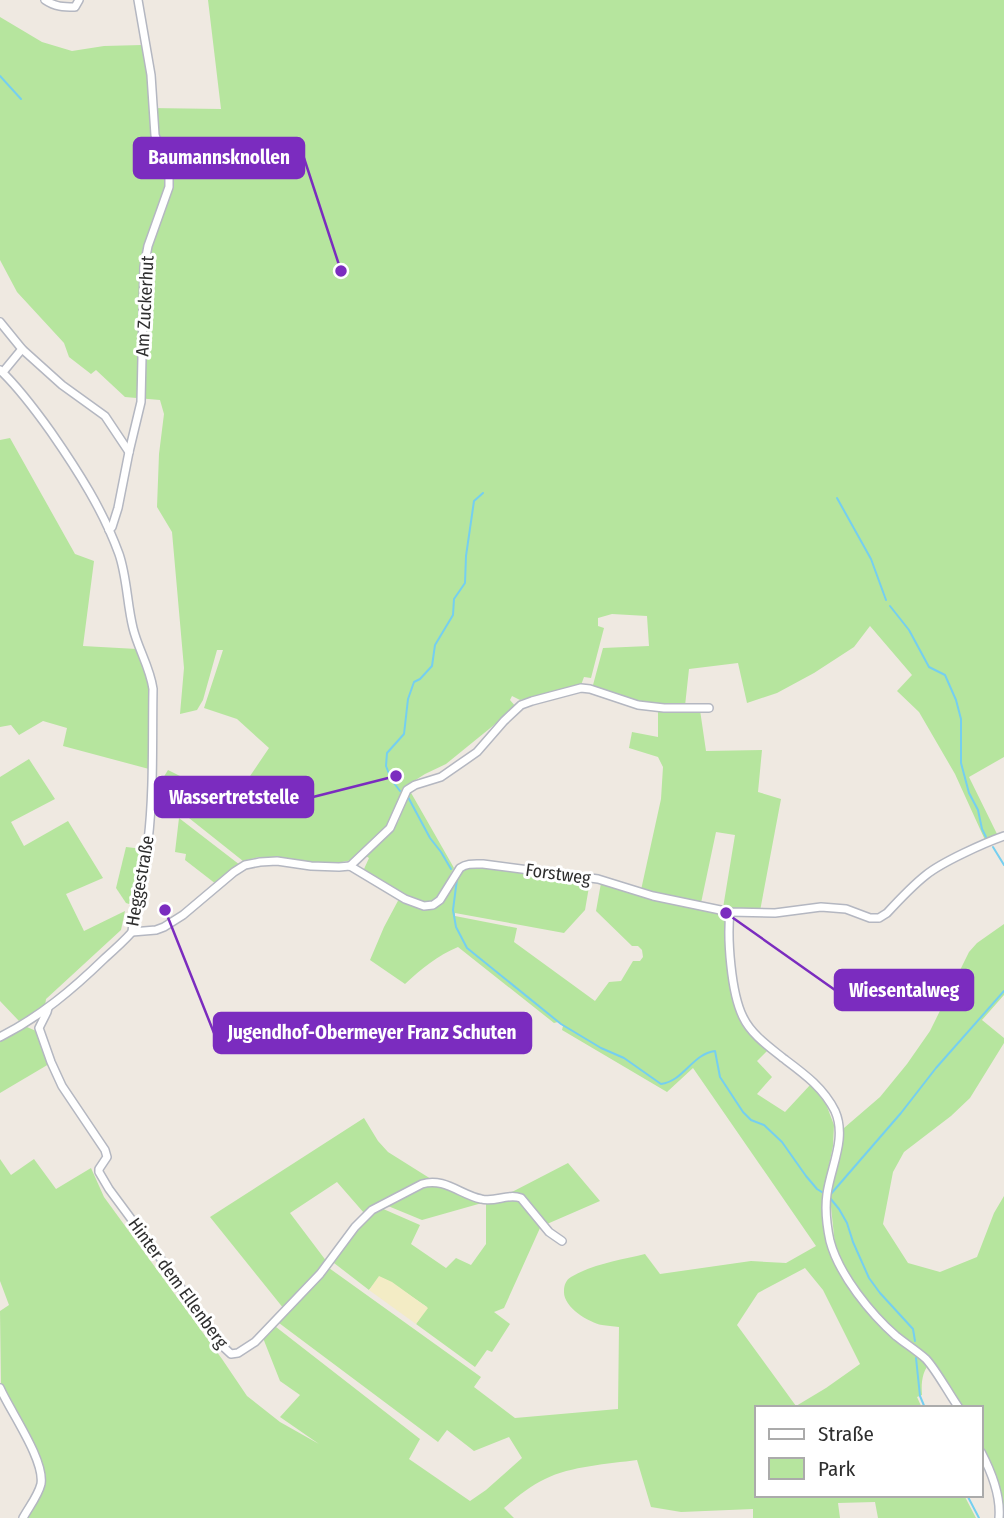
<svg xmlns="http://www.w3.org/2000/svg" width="1004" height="1518" font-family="'Fira Sans Condensed',sans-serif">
<rect width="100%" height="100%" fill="#efe9e1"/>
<!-- green -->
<g fill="#b6e59e" fill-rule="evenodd">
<polygon points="208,0 1004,0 1004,757 969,777 997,834 985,840 955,774 919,712 897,691 912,675 870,626 854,647 814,673 777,693 747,703 738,663 689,669 685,706 639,704 594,688 593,685 603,648 649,646 647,616 612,614 598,618 598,626 604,628 591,678 584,677 581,685 520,700 512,696 510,700 516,707 446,764 425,774 403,788 392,818 383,831 352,860 337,863 311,862 278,857 259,857 243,861 155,791 168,770 206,789 219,787 248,779 269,748 237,719 204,708 223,650 217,650 203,700 197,710 180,714 184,668 172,532 157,507 159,454 164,414 160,400 125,397 96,370 91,374 69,357 64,343 17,292 0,260 0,17 42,42 72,51 104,46 142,45 148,80 150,108 221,109"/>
<polygon points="10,438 75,554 94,561 83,646 137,649 149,681 149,769 63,746 67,728 43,721 19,735 11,725 0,727 0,440"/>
<polygon points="658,709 700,710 706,751 762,750 758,792 781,799 760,911 723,908 735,835 716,832 701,903 641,890 661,799 663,767 658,757 629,748 632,732 658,737"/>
<polygon points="29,759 55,799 11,822 24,846 68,821 103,878 66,894 84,931 125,911 121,930 46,999 45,1006 19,1021 0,1001 0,777"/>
<path d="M410 791 454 868C449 876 441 896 433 901 421 910 376 877 364 869L369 858 366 856 387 836 398 822Z"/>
<polygon points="179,818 240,865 216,884 185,860 186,854 175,852"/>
<polygon points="126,847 143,849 132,903 129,904 126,903 116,888"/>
<path d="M478 866 590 881 585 910 564 933 455 913V916L517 928 514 942 595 1001 609 982 621 981 633 961H640L643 957 642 950 638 946H632L596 911 601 883 651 899 725 915C724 943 728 998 741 1023 747 1034 758 1042 768 1050L757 1061 772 1077 757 1094 785 1112 811 1084 826 1104 834 1125 833 1146 822 1199 827 1247 835 1245 831 1207V1189L844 1128 880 1097 907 1064 930 1031 969 952 977 943 1004 924V995L982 1020 1004 1038V1043L970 1098 951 1116 904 1152 893 1172 883 1224 908 1263 940 1272 977 1257 994 1213 1004 1196V1518H1002L999 1489 981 1445V1408H962L931 1362C922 1370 921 1384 922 1395L917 1397 922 1408H757V1495H964L976 1518H878L875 1502 838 1503 840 1518H753V1509L681 1512 651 1507 637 1460C608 1464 571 1466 545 1479 530 1486 517 1497 504 1508L514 1518H27L39 1499 45 1487 46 1477 40 1456 8 1400 1 1384 0 1311 9 1305 0 1281V1159L11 1175 34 1159 56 1189 91 1168 104 1197 222 1359 247 1396 280 1422 319 1444 280 1417 300 1395 280 1381 263 1338 272 1327H276L420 1439 409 1459 470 1501 486 1490 522 1458 509 1437 474 1451 447 1430 438 1442 279 1323V1321L329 1268 481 1377 474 1387 515 1418 618 1409 619 1327C613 1326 607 1326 602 1325 588 1322 563 1307 564 1291 564 1285 566 1280 571 1277 593 1264 620 1260 645 1254L660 1274 751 1261 786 1263 816 1246 693 1068 667 1092 562 1030 563 1026 558 1022 554 1023 458 947C437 956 422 968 405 984L370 960 384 927 400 897 429 908 457 875 464 869ZM805 1268 823 1290 860 1364 826 1388 796 1406 737 1325 758 1293Z"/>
<polygon points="27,1027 36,1031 49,1064 0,1093 0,1041"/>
<polygon points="364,1118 378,1141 388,1152 431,1179 420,1182 369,1207 364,1213 337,1182 290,1213 327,1262 284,1309 210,1217"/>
<polygon points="568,1163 600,1201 547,1224 523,1196 510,1193"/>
<polygon points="426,1187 442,1187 482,1203 422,1220 388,1206"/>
<polygon points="509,1199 520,1201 540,1228 504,1308 494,1312 510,1324 492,1352 487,1350 475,1367 416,1324 427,1307 392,1283 380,1277 369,1290 334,1263 333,1260 373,1213 381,1208 420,1225 411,1244 446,1268 456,1258 471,1265 486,1244 486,1203 494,1203"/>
</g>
<!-- sand -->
<polygon fill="#f3ecc5" points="379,1276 392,1282 428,1308 416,1324 369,1290"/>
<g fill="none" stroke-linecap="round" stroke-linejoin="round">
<!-- stream -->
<g stroke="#75cff0" stroke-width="2">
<polyline points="0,76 21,99"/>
<polyline points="837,498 871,559 886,600"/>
<polyline points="890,606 909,630 929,667 945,675 956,700 961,719 961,763 969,793 978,810 982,829 986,837"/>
<polyline points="400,791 391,779 386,766 387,753 404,734 408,699 414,682 420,679 432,666 435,645 453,615 454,599 465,583 466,556 474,501 483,493"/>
<polyline points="408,797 430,838 441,852 451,869"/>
<polyline points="993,847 1004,865"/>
<path d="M457 879 453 910 456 927 467 948 561 1024 601 1048 624 1058 661 1084C684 1081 692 1054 715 1051L720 1077 743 1112 751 1120 764 1125 782 1142 806 1176 817 1189 825 1194"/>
<polyline points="830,1195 901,1113 936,1068 1004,991"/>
<polyline points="830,1198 839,1209 847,1223 853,1242 869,1278 880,1293 913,1329 915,1341"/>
<polyline points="916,1358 920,1396 925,1408"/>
<polyline points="967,1495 979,1518"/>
</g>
<defs>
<g id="street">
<path d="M45 0C55 7 64 7 75 7L79 0"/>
<polyline points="0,322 22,349 62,385 105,416 129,452"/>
<path d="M0 370C19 388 36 411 51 432 78 471 103 510 119 554 127 577 127 604 133 628 138 649 150 667 153 689 152 739 154 791 148 841 145 871 135 901 132 932 124 941 114 950 105 958 72 990 41 1016 0 1037"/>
<polyline points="3,372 22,349"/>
<polyline points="109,530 112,527 118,508 129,452 141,402 144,267 148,246 169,187 169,175 155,135 151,75 138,0"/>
<polyline points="350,866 390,828 407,790 415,785 441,777 477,752 504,721 521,705 532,701 581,688 590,689 638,705 664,708 709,708"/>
<path d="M730 912C727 938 731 993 743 1017 751 1034 768 1046 783 1058 803 1073 823 1087 835 1111 847 1138 831 1166 827 1194 825 1208 827 1227 830 1241 839 1275 871 1314 896 1336 906 1344 917 1351 926 1359 937 1371 949 1394 959 1408"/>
<path d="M132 932 156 930 164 927 183 915 234 872 245 865 260 862 277 861 311 866 339 867 350 866 405 899 424 906 433 905 440 900 460 868C467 863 474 864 483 864L598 879 653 896 730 912 775 913 821 907 846 909 870 918H879L887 913C899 900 912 886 926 875 942 862 984 843 1004 836"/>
<path d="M48 1008 47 1012 39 1028 51 1062 62 1086 105 1150 107 1157 99 1169V1172L109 1189 166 1266 218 1342 231 1354 238 1353 255 1342 320 1274 355 1227 372 1210 422 1184C444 1177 461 1195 481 1199 495 1203 507 1193 521 1198L549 1232 562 1241"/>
<path d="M0 1388C10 1411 45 1460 41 1484 38 1496 29 1507 23 1518"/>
<path d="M981 1452C991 1471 1001 1496 999 1518"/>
</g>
</defs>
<!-- street casing -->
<use href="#street" stroke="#b4b7c1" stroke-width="10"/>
<!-- street -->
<use href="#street" stroke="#fff" stroke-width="7"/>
</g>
<g text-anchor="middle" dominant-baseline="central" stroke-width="6" stroke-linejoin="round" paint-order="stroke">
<!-- street labels -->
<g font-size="18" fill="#2e2e2e" stroke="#fff">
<text transform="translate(145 306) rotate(-87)">Am Zuckerhut</text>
<text transform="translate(558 874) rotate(8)">Forstweg</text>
<text transform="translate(140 881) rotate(-80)">Heggestraße</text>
<text transform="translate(178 1283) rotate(54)">Hinter dem Ellenberg</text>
</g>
</g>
<!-- callouts -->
<path fill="none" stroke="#7b2cbf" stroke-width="2.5" d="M341 271L304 158M396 776L313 797M726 913L835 990M165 910L214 1033"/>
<g fill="#7b2cbf" stroke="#fff" stroke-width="2.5">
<circle cx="341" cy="271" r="7"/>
<circle cx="396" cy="776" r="7"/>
<circle cx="726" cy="913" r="7"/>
<circle cx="165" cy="910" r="7"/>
</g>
<g fill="#7b2cbf" stroke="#7b2cbf" stroke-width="2.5">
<rect x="134" y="138" width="170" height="40" rx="7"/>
<rect x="155" y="777" width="158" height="40" rx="7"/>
<rect x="835" y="970" width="138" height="40" rx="7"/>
<rect x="214" y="1013" width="317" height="40" rx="7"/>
</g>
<g font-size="19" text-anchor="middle" font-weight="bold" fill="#fff">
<text x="219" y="164">Baumannsknollen</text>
<text x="234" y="804">Wassertretstelle</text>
<text x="904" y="997">Wiesentalweg</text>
<text x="372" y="1039">Jugendhof-Obermeyer Franz Schuten</text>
</g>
<!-- legend -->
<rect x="755" y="1406" width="228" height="91" fill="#ffffff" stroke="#ababab" stroke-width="2"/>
<rect x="769" y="1429" width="35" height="10" fill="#ffffff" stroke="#ababab" stroke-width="2"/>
<text x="818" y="1441" font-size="21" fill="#2e2e2e">Straße</text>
<rect x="769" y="1458" width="35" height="21" fill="#b6e59e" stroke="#ababab" stroke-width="2"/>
<text x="818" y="1476" font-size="21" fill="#2e2e2e">Park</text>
</svg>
